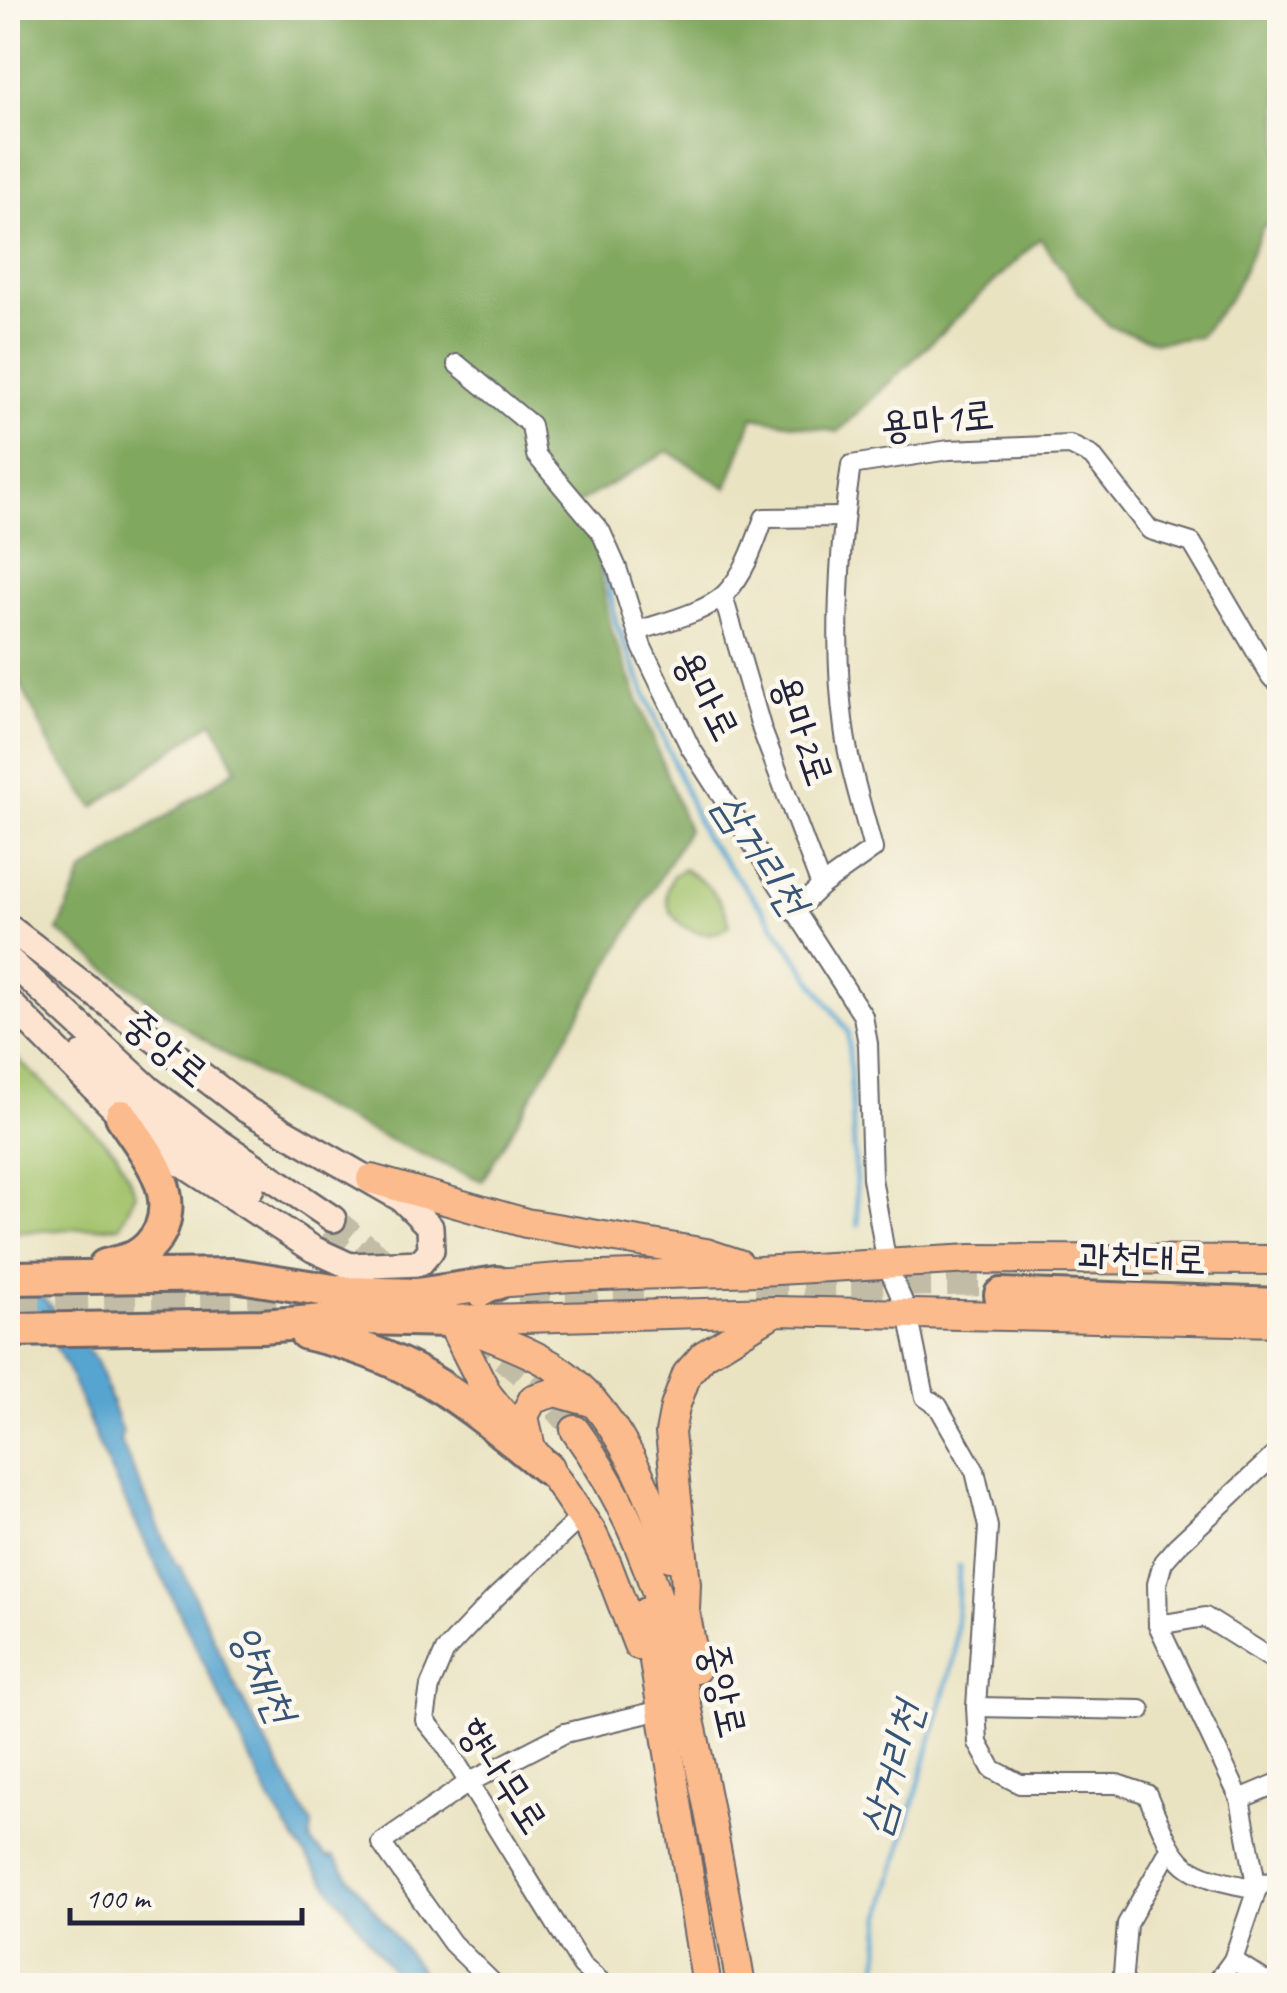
<svg xmlns="http://www.w3.org/2000/svg" width="1287" height="1993" font-family="Caveat,'Poor Story',sans-serif">
<rect width="100%" height="100%" fill="#fbf7ec"/>
<filter id="ink" filterUnits="userSpaceOnUse"><feTurbulence type="fractalNoise" baseFrequency=".01" numOctaves="2"/><feDisplacementMap in="SourceGraphic" scale="20" xChannelSelector="R" yChannelSelector="G"/><feConvolveMatrix kernelMatrix="1 2 1 2 8 2 1 2 1" color-interpolation-filters="sRGB"/></filter>
<filter id="wash" filterUnits="userSpaceOnUse"><feTurbulence type="fractalNoise" baseFrequency=".0048" numOctaves="4" result="noise"/><feDisplacementMap in="SourceGraphic" scale="40" xChannelSelector="R" yChannelSelector="G"/><feGaussianBlur stdDeviation="2.25" result="paint"/><feColorMatrix in="noise" values="0 0 0 0 0 0 0 0 0 0 0 0 0 0 0 0 0 1.4 0 .05"/><feComposite in="paint" operator="in"/></filter>
<g filter="url(#wash)">
<rect width="100%" height="100%" fill="#eae3c2"/>
<!-- green -->
<g fill="#a2c26a" stroke="#627252" stroke-width="2.5">
<path d="M684 869C706 881 725 901 730 925 707 946 663 925 667 891 668 886 671 881 673 875Z"/>
<polygon points="8,1050 116,1152 136,1193 120,1226 8,1233"/>
</g>
<!-- forest -->
<path fill="#81a85e" stroke="#52654c" stroke-width="2.5" d="M8 8H1279V229L1264 225 1232 295 1199 337 1155 342 1109 326 1079 293 1040 238 838 432 753 417 727 488 668 451 570 508 595 540 611 629 688 830 482 1181C405 1147 326 1113 253 1071 184 1030 121 980 58 931L83 872 236 769 213 721 94 807 52 749 8 658Z"/>
<!-- water -->
<polygon fill="#56a5d0" stroke="#3c6486" stroke-width="2.5" points="8,1271 46,1301 97,1361 122,1433 120,1440 176,1565 180,1565 240,1696 312,1825 310,1842 328,1858 333,1856 432,1985 405,1985 397,1977 301,1849 272,1804 102,1453 69,1371 46,1329 8,1298"/>
<g fill="none" stroke-linecap="round" stroke-linejoin="round">
<!-- stream -->
<g stroke="#56a5d0" stroke-width="5">
<polyline points="602,552 616,623 704,836 764,911 848,1032 858,1225"/>
<polyline points="877,1986 882,1915 955,1655 959,1566"/>
</g>
</g>
</g>
<g filter="url(#ink)">
<g fill="none" stroke-linecap="round" stroke-linejoin="round">
<!-- secondary-tunnel -->
<g stroke="#c2bca7" stroke-width="25" stroke-dasharray="25 12" stroke-linecap="butt">
<polyline points="333,1219 431,1299"/>
<polyline points="323,1235 363,1266"/>
<polyline points="474,1334 540,1390 575,1430"/>
</g>
<!-- highway-tunnel -->
<g stroke="#c2bca7" stroke-width="32" stroke-dasharray="32 16" stroke-linecap="butt">
<polyline points="755,1283 1001,1279"/>
<polyline points="8,1295 276,1291"/>
<polyline points="422,1305 643,1301"/>
</g>
<defs>
<g id="street">
<path d="M457 364 531 425 536 455 601 532 617 568 642 647 690 747 863 1016 868 1044 872 1178 887 1265 908 1313 925 1397 938 1406 975 1471 988 1527 976 1707 978 1743 992 1769 1020 1784H1117L1147 1794C1178 1868 1176 1873 1257 1889L1264 1883 1280 1881"/>
<polyline points="723,596 762,730 821,886"/>
<path d="M638 631C661 623 707 612 725 594 745 574 755 543 764 518L843 517"/>
<path d="M794 912 821 886 873 849C863 809 849 768 844 728 833 648 839 545 851 465L949 450 1070 445 1092 456 1150 530 1192 543 1271 677 1280 683"/>
<polyline points="581,1517 495,1598 445,1651 430,1686 425,1720 446,1746 582,1966 606,1986"/>
<polyline points="1158,1625 1205,1617 1280,1664"/>
<polyline points="976,1707 1141,1710"/>
<polyline points="1240,1799 1280,1782"/>
<polyline points="1233,1960 1273,1986"/>
<polyline points="496,1986 452,1943 381,1843 468,1783 565,1733 653,1712"/>
<polyline points="1122,1986 1127,1924 1170,1849"/>
<polyline points="1214,1986 1233,1960 1257,1889 1240,1799 1158,1625 1157,1584 1163,1562 1177,1546 1280,1450"/>
</g>
<g id="secondary">
<polyline points="8,927 247,1110 402,1199 430,1227 431,1250 420,1263 349,1266"/>
<polyline points="8,959 150,1090 219,1142 333,1219"/>
<polyline points="8,1001 122,1116 178,1161 313,1249 363,1272"/>
<polyline points="82,1055 191,1146 251,1188"/>
</g>
<g id="primary">
<polyline points="371,1179 526,1223 706,1253 739,1264"/>
<polyline points="480,1292 497,1283 571,1277 759,1271 971,1259 1280,1260"/>
<polyline points="450,1320 775,1311 1280,1322"/>
<polyline points="450,1320 488,1395 558,1482 591,1531 607,1564 638,1645"/>
<path d="M458 1323C491 1338 527 1349 556 1368 613 1405 652 1493 670 1557"/>
<path d="M575 1430C649 1532 673 1640 699 1761 714 1836 728 1910 741 1986"/>
<polyline points="530,1444 524,1416 533,1399 556,1392 588,1401"/>
<polyline points="646,1612 707,1986"/>
<polyline points="696,1669 685,1611 686,1584 670,1433 675,1407 687,1374 704,1355 774,1312"/>
</g>
<g id="highway">
<path d="M105 1266C115 1263 126 1261 135 1257 147 1251 155 1241 161 1229 178 1186 143 1150 122 1116"/>
<polyline points="8,1278 234,1275 346,1293 417,1295 497,1283"/>
<polyline points="1001,1295 1280,1305"/>
<polyline points="8,1330 262,1326 363,1318 450,1320"/>
<path d="M306 1333C416 1357 462 1400 547 1468"/>
</g>
</defs>
<!-- street casing -->
<use href="#street" stroke="#68666a" stroke-width="22"/>
<!-- secondary casing -->
<use href="#secondary" stroke="#68666a" stroke-width="30"/>
<!-- primary casing -->
<use href="#primary" stroke="#68666a" stroke-width="32"/>
<!-- highway casing -->
<use href="#highway" stroke="#68666a" stroke-width="38"/>
<!-- street -->
<use href="#street" stroke="#fff" stroke-width="18"/>
<!-- secondary -->
<use href="#secondary" stroke="#fde4d1" stroke-width="25"/>
<!-- primary -->
<use href="#primary" stroke="#fbbb8d" stroke-width="28"/>
<!-- highway -->
<use href="#highway" stroke="#fbbb8d" stroke-width="32"/>
</g>
</g>
<g text-anchor="middle" dominant-baseline="central" stroke-width="9" stroke-linejoin="round" paint-order="stroke">
<!-- street labels -->
<g font-size="40" fill="#22223b" stroke="#fbf7ec">
<text transform="translate(937 420) rotate(-6)">용마1로</text>
<text transform="translate(707 695) rotate(63)">용마로</text>
<text transform="translate(803 730) rotate(71)">용마2로</text>
<text transform="translate(166 1048) rotate(40)">중앙로</text>
<text transform="translate(1142 1258) rotate(2)">과천대로</text>
<text transform="translate(723 1690) rotate(77)">중앙로</text>
<text transform="translate(503 1776) rotate(57)">향나무로</text>
</g>
<!-- water labels -->
<g font-size="42" font-style="italic" fill="#375677" stroke="#fbf7ec">
<text transform="translate(761 854) rotate(57)">삼거리천</text>
<text transform="translate(263 1674) rotate(66)">양재천</text>
<text transform="translate(892 1768) rotate(-74)">삼거리천</text>
</g>
</g>
<!-- margin -->
<rect width="1287" height="1993" fill="none" stroke="#fbf7ec" stroke-width="40"/>
<!-- scale -->
<path d="M70 1908v15h232v-15" fill="none" stroke="#22223b" stroke-width="5"/>
<text x="85" y="1908" font-size="30" fill="#22223b" stroke="#fbf7ec" stroke-width="8" paint-order="stroke">100 m</text>
</svg>
